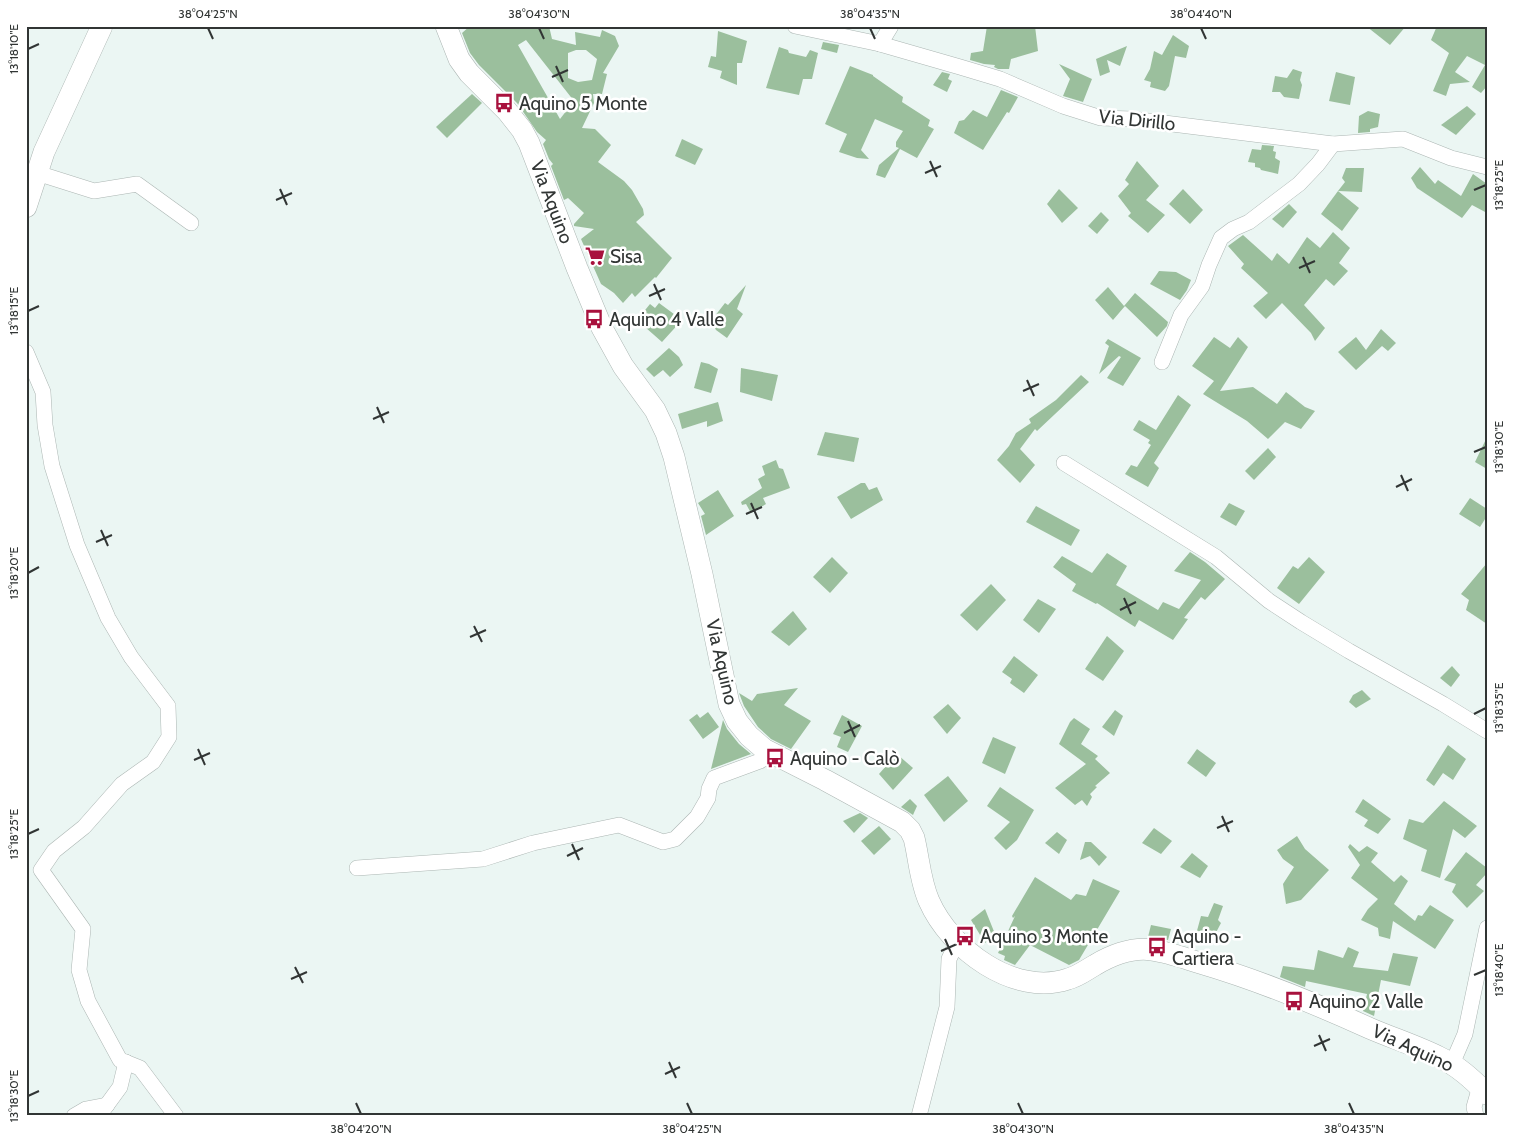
<svg xmlns="http://www.w3.org/2000/svg" width="1513" height="1142" font-family="Cabin,sans-serif">
<rect width="100%" height="100%" fill="#ebf6f3"/>
<!-- building -->
<g fill="#9bbf9d" fill-rule="evenodd">
<path d="M470 26H519L521 29 531 26H549L552 39 576 45 575 32 600 37 602 30 615 36 619 46 603 73 607 74 602 94H593L594 103 582 128 595 129 611 145 598 162 624 181 632 190 643 209 644 215 636 222 672 258 656 278 655 277 635 297 632 293 623 303 614 293 601 284 581 239 594 229 574 226V224L584 213 568 198 564 200 551 166 553 164 549 159 543 144 546 140 537 132 517 103 479 65 470 53 462 33ZM526 40 574 101 560 119 518 45ZM576 50H586L597 59 592 80 578 82 568 78V53Z"/>
<polygon points="987,26 1035,26 1038,51 1011,59 1009,69 998,69 994,67 995,65 984,64 970,60 971,53 983,51"/>
<polygon points="1366,26 1406,26 1390,45"/>
<polygon points="1437,26 1487,26 1487,86 1481,93 1472,87 1485,65 1467,56 1455,72 1470,82 1450,84 1446,96 1433,91 1449,53 1431,40"/>
<polygon points="718,31 747,41 742,63 737,63 737,85 720,78 722,71 708,67 711,56 716,57"/>
<polygon points="1173,35 1189,46 1186,58 1175,56 1169,86 1165,91 1150,87 1151,82 1144,80 1150,69 1154,51 1162,55"/>
<polygon points="823,42 839,45 837,53 821,49"/>
<polygon points="1127,46 1120,66 1107,60 1110,72 1100,76 1096,59"/>
<polygon points="779,47 788,50 789,53 806,57 810,50 818,53 812,79 803,79 799,95 766,88"/>
<polygon points="1059,64 1092,79 1083,102 1063,96 1070,79"/>
<polygon points="850,66 873,75 873,76 903,97 902,102 930,120 928,126 934,129 917,158 900,149 885,178 876,175 879,165 899,148 896,147 896,142 903,131 875,119 861,150 869,159 857,158 839,152 847,134 825,124"/>
<polygon points="1293,69 1302,72 1300,80 1302,85 1299,99 1284,97 1280,92 1272,92 1275,76 1287,78"/>
<polygon points="942,72 950,74 948,79 952,81 947,92 933,85"/>
<polygon points="1336,72 1355,77 1350,105 1329,101"/>
<polygon points="1001,90 1018,97 1009,113 1007,112 983,150 954,133 959,121 964,120 973,110 987,117"/>
<polygon points="472,94 482,103 447,138 436,127"/>
<polygon points="1467,106 1476,114 1456,135 1441,125"/>
<polygon points="1368,111 1380,114 1378,127 1370,129 1370,132 1358,133 1359,116"/>
<polygon points="682,139 703,149 695,165 675,156"/>
<polygon points="1262,145 1274,146 1273,151 1276,152 1275,158 1280,161 1278,174 1261,170 1260,168 1255,167 1255,163 1248,162 1252,149 1261,150"/>
<polygon points="1137,161 1159,186 1146,200 1165,215 1148,233 1128,216 1131,213 1118,196 1129,184 1125,180"/>
<polygon points="1420,167 1435,184 1438,180 1461,196 1473,174 1487,184 1487,213 1472,205 1462,218 1417,188 1411,178"/>
<polygon points="1346,168 1364,168 1362,192 1338,191 1345,182 1342,178"/>
<polygon points="1059,189 1078,208 1062,223 1047,204"/>
<polygon points="1183,189 1203,210 1190,224 1169,204"/>
<polygon points="1338,191 1359,208 1342,231 1321,214"/>
<polygon points="1289,204 1297,212 1283,228 1272,219"/>
<polygon points="1101,212 1109,220 1097,234 1088,226"/>
<polygon points="1333,232 1350,248 1339,263 1348,271 1334,286 1326,279 1304,305 1325,328 1315,341 1311,333 1282,303 1266,319 1253,306 1268,293 1241,268 1244,264 1228,246 1243,235 1272,261 1277,253 1289,264 1307,237 1320,248"/>
<polygon points="1159,271 1176,272 1191,280 1187,290 1180,300 1150,284"/>
<polygon points="746,285 737,309 743,314 727,338 716,330 711,321 725,303 728,305"/>
<polygon points="1108,287 1124,306 1135,293 1168,322 1167,326 1157,337 1125,306 1113,320 1095,300"/>
<polygon points="659,303 682,320 662,342 637,320 650,304 655,308"/>
<polygon points="1381,329 1396,343 1388,351 1382,346 1356,370 1338,352 1356,337 1366,350"/>
<polygon points="1214,337 1230,348 1238,337 1248,347 1220,391 1253,387 1277,404 1286,392 1305,407 1315,411 1301,429 1285,422 1268,439 1247,421 1203,394 1214,381 1192,366"/>
<polygon points="1108,339 1141,358 1123,386 1107,378 1121,357 1119,356 1099,374 1109,346 1105,343"/>
<polygon points="669,348 679,357 683,365 670,377 663,370 654,377 646,369"/>
<polygon points="701,362 709,364 718,369 711,393 694,388"/>
<polygon points="741,368 778,375 772,401 740,392"/>
<polygon points="1081,375 1089,382 1037,431 1035,429 1020,449 1035,465 1020,483 997,460 1009,446 1016,433 1031,423 1029,419 1056,400"/>
<polygon points="1178,395 1191,405 1154,463 1159,468 1148,487 1125,474 1131,465 1137,467 1151,445 1148,443 1150,440 1133,430 1139,420 1156,430"/>
<polygon points="718,402 723,421 707,427 707,421 682,429 678,414"/>
<polygon points="825,432 859,438 854,462 817,455"/>
<polygon points="1487,437 1487,469 1475,462"/>
<polygon points="1268,448 1276,457 1254,480 1245,471"/>
<polygon points="776,460 779,468 783,469 790,488 763,498 766,504 751,513 746,504 742,505 741,502 762,488 758,479 765,475 762,466"/>
<polygon points="861,483 865,483 869,490 877,487 883,500 851,519 837,497"/>
<polygon points="718,490 734,516 706,535 701,516 705,514 698,503"/>
<polygon points="1470,498 1487,509 1487,516 1480,527 1459,514"/>
<polygon points="1229,503 1245,511 1236,526 1220,517"/>
<polygon points="1036,506 1080,530 1071,546 1026,522"/>
<polygon points="1190,552 1205,562 1225,579 1205,600 1201,597 1184,618 1188,619 1173,640 1139,620 1135,627 1097,603 1096,604 1072,591 1076,584 1053,567 1062,556 1092,573 1107,553 1127,566 1116,585 1158,610 1163,602 1179,609 1201,580 1174,571"/>
<polygon points="832,557 848,573 830,593 813,577"/>
<polygon points="1309,557 1325,572 1299,604 1277,588 1293,566 1298,569"/>
<polygon points="1487,563 1487,624 1466,610 1469,600 1461,594"/>
<polygon points="991,584 1006,600 977,631 960,615"/>
<polygon points="1038,599 1056,609 1039,633 1023,620"/>
<polygon points="793,611 807,629 789,646 771,632"/>
<polygon points="1107,636 1124,651 1103,681 1085,669"/>
<polygon points="1014,656 1038,675 1024,693 1010,683 1012,679 1002,672"/>
<polygon points="1452,666 1460,675 1451,687 1440,678"/>
<polygon points="798,688 784,705 811,721 791,749 771,739 758,727 744,706 739,693 752,701 757,694"/>
<polygon points="1362,690 1371,699 1356,708 1349,702 1353,695"/>
<polygon points="948,704 961,718 947,734 933,717"/>
<polygon points="1115,710 1123,716 1114,736 1102,727"/>
<polygon points="708,712 719,727 703,739 689,720 697,714 700,718"/>
<polygon points="842,715 862,726 848,752 837,747 841,737 833,734"/>
<polygon points="1074,718 1090,729 1081,744 1098,756 1095,759 1110,773 1095,786 1097,787 1090,794 1092,797 1087,806 1082,800 1075,805 1055,788 1086,764 1059,744 1070,722"/>
<polygon points="723,720 727,729 739,744 751,754 711,769"/>
<polygon points="993,737 1016,747 1005,774 982,763"/>
<polygon points="1448,745 1466,759 1453,780 1443,773 1434,786 1426,780"/>
<polygon points="1197,749 1216,763 1206,777 1187,763"/>
<polygon points="898,755 913,768 893,790 879,774 894,757"/>
<polygon points="948,776 968,801 944,822 924,795"/>
<polygon points="1000,787 1034,810 1017,840 1006,850 994,838 1010,822 987,806"/>
<polygon points="910,799 917,806 913,815 901,807"/>
<polygon points="1363,799 1391,819 1378,834 1364,826 1368,820 1355,812"/>
<polygon points="1444,801 1477,826 1465,838 1453,829 1440,878 1421,871 1427,850 1403,839 1409,819 1423,823"/>
<polygon points="860,813 868,818 854,833 843,821"/>
<polygon points="879,826 891,839 874,855 861,841"/>
<polygon points="1154,828 1172,841 1161,854 1142,843"/>
<polygon points="1057,832 1067,840 1059,854 1045,843"/>
<polygon points="1297,836 1305,849 1329,870 1301,900 1286,904 1283,884 1294,867 1283,859 1277,850"/>
<polygon points="1085,842 1091,842 1107,857 1099,866 1090,856 1080,860"/>
<polygon points="1350,844 1359,852 1367,846 1378,853 1371,862 1394,882 1401,875 1408,881 1394,904 1415,921 1418,915 1422,916 1430,905 1454,920 1435,949 1393,921 1390,939 1379,936 1378,928 1361,920 1368,909 1378,899 1351,878 1360,865 1348,847"/>
<polygon points="1466,852 1487,868 1487,873 1476,885 1484,891 1467,908 1452,892 1456,884 1444,880"/>
<polygon points="1192,853 1208,866 1200,878 1180,867"/>
<polygon points="1035,877 1071,900 1076,894 1086,896 1093,879 1120,891 1079,960 1069,965 1030,945 1015,965 1004,960 1005,956 998,953 1015,916 1013,918 1012,916"/>
<polygon points="1214,903 1223,906 1218,920 1221,923 1210,944 1195,938 1201,916 1208,917"/>
<polygon points="985,909 995,934 985,943 971,920"/>
<polygon points="1151,925 1171,929 1168,940 1148,937"/>
<polygon points="1348,947 1359,952 1353,967 1388,971 1393,953 1418,957 1410,986 1381,980 1374,1016 1363,1011 1367,994 1306,981 1305,987 1280,977 1283,966 1314,970 1318,950 1343,958"/>
</g>
<g fill="none" stroke-linecap="round" stroke-linejoin="round">
<defs>
<g id="street">
<polyline points="795,26 880,44 960,67 1000,79 1063,106 1101,118 1132,119 1333,144 1403,139 1451,158 1487,167"/>
<polyline points="880,44 891,26"/>
<polyline points="37,173 94,191 137,184 191,223"/>
<polyline points="26,352 43,392 45,425 52,466 77,545 108,618 131,657 168,706 169,737 153,762 122,784 84,827 54,851 41,870 83,929 79,970 88,1001 120,1060 140,1068 176,1116"/>
<polyline points="1162,362 1181,315 1202,286 1209,265 1221,238 1233,229 1249,222 1299,184 1318,164 1333,144"/>
<polyline points="1064,463 1216,557 1269,601 1301,622 1349,651 1443,704 1487,731"/>
<polyline points="357,868 483,859 533,843 619,825 663,842 675,839 697,817 708,798 709,789 714,778 760,761 772,752"/>
<polyline points="1452,1064 1465,1034 1487,928"/>
<polyline points="74,1116 86,1109 107,1105"/>
<polyline points="101,1116 101,1113 120,1087 126,1062"/>
<polyline points="919,1116 947,1007 949,959 957,942"/>
<polyline points="1476,1116 1474,1107 1480,1086"/>
</g>
<g id="secondary">
<path d="M446 26 459 59 469 73 507 111 522 130 529 143 577 268 602 328 623 366 655 410 666 433 674 457 702 574 729 704 737 721 749 736 764 749 825 780 902 822 910 830 914 838C919 858 920 881 929 901 950 949 1014 997 1068 979 1079 976 1086 970 1095 965 1112 955 1132 947 1152 950 1168 952 1184 958 1200 963 1258 980 1314 1003 1369 1028 1392 1038 1417 1046 1439 1057 1458 1066 1472 1079 1487 1094"/>
<polyline points="26,207 44,152 102,26"/>
</g>
</defs>
<!-- street casing -->
<use href="#street" stroke="#acb6b3" stroke-width="16"/>
<!-- secondary casing -->
<use href="#secondary" stroke="#acb6b3" stroke-width="22"/>
<!-- street -->
<use href="#street" stroke="#fff" stroke-width="15"/>
<!-- secondary -->
<use href="#secondary" stroke="#fff" stroke-width="21"/>
</g>
<!-- ticks -->
<path fill="none" stroke="#313534" stroke-width="2" d="M208 28 213 39M539 28 544 39M870 28 875 39M1201 28 1206 39M28 49 39 44M556 66 563 82M552 77 568 70M930 161 937 177M925 173 941 166M280 189 287 205M1474 190 1486 185M276 200 292 193M1303 257 1310 273M1299 268 1315 261M654 284 661 300M649 296 665 289M28 311 39 306M1027 380 1034 396M1023 391 1039 384M377 407 384 423M373 419 389 412M1474 452 1486 447M1401 475 1408 491M1396 487 1412 479M751 503 758 519M746 514 762 507M101 530 108 546M96 542 112 535M28 573 39 567M1124 598 1131 614M1120 610 1136 602M474 626 482 642M470 637 486 630M1474 714 1486 708M848 721 855 737M844 733 860 725M198 749 205 765M194 760 210 753M1222 816 1229 832M1217 828 1233 821M28 834 39 829M572 844 579 860M567 856 583 848M945 939 952 955M941 951 957 944M295 967 303 983M1474 975 1486 970M291 979 307 972M1319 1035 1326 1051M1314 1046 1330 1039M669 1062 676 1078M665 1074 680 1067M28 1096 39 1091M356 1103 361 1114M687 1103 692 1114M1018 1103 1023 1114M1349 1103 1354 1114"/>
<!-- icons -->
<defs>
<symbol id="bus-bare" viewBox="-9 -9 18 18"><path d="M-5-6H5V4H4V6H2V4H-2V6H-4V4H-5ZM-3.5-4V0h7V-4ZM-3.5 1.2v1.5H-2V1.2ZM2 1.2v1.5H3.5V1.2Z" fill="#a8113d" stroke="#fff" stroke-width="2.5" paint-order="stroke"/></symbol>
<symbol id="supermarket-bare" viewBox="-9 -9 18 18"><path d="M-6-5.5h2.5l.6 2H6L4.5 2H-2.5L-4.4-4H-6ZM-1.5 3.2a1.3 1.3 0 1 0 .1 0ZM3 3.2a1.3 1.3 0 1 0 .1 0Z" fill="#a8113d" stroke="#fff" stroke-width="2.5" paint-order="stroke"/></symbol>
</defs>
<g fill-rule="evenodd">
<use href="#bus-bare" x="490" y="89" width="28" height="28"/>
<use href="#supermarket-bare" x="581" y="242" width="28" height="28"/>
<use href="#bus-bare" x="580" y="305" width="28" height="28"/>
<use href="#bus-bare" x="761" y="744" width="28" height="28"/>
<use href="#bus-bare" x="951" y="922" width="28" height="28"/>
<use href="#bus-bare" x="1143" y="933" width="28" height="28"/>
<use href="#bus-bare" x="1280" y="987" width="28" height="28"/>
</g>
<g text-anchor="middle" dominant-baseline="central" stroke-width="5" stroke-linejoin="round" paint-order="stroke">
<!-- poi labels -->
<g font-size="19" fill="#313534" stroke="#fff" text-anchor="start">
<text x="519" y="103">Aquino 5 Monte</text>
<text x="610" y="256">Sisa</text>
<text x="609" y="319">Aquino 4 Valle</text>
<text x="790" y="758">Aquino - Calò</text>
<text x="980" y="936">Aquino 3 Monte</text>
<text x="1172" y="936">Aquino -<tspan x="1172" dy="22">Cartiera</tspan></text>
<text x="1309" y="1001">Aquino 2 Valle</text>
</g>
<!-- street labels -->
<g font-size="19" fill="#313534" stroke="#fff">
<text transform="translate(1137 120) rotate(6)">Via Dirillo</text>
<text transform="translate(552 202) rotate(69)">Via Aquino</text>
<text transform="translate(722 662) rotate(77)">Via Aquino</text>
<text transform="translate(1413 1048) rotate(25)">Via Aquino</text>
</g>
</g>
<!-- border -->
<rect width="1513" height="1142" fill="none" stroke="#ffffff" stroke-width="55"/>
<rect x="28" y="28" width="1458" height="1086" fill="none" stroke="#313534" stroke-width="2"/>
<g font-size="12" text-anchor="middle" fill="#313534">
<text x="208" y="18">38°04'25"N</text>
<text x="539" y="18">38°04'30"N</text>
<text x="870" y="18">38°04'35"N</text>
<text x="1201" y="18">38°04'40"N</text>
<text transform="translate(14 49) rotate(-90)" y="4">13°18'10"E</text>
<text transform="translate(1499 185) rotate(-90)" y="4">13°18'25"E</text>
<text transform="translate(14 311) rotate(-90)" y="4">13°18'15"E</text>
<text transform="translate(1499 447) rotate(-90)" y="4">13°18'30"E</text>
<text transform="translate(14 573) rotate(-90)" y="4">13°18'20"E</text>
<text transform="translate(1499 708) rotate(-90)" y="4">13°18'35"E</text>
<text transform="translate(14 834) rotate(-90)" y="4">13°18'25"E</text>
<text transform="translate(1499 970) rotate(-90)" y="4">13°18'40"E</text>
<text transform="translate(14 1096) rotate(-90)" y="4">13°18'30"E</text>
<text x="361" y="1133">38°04'20"N</text>
<text x="692" y="1133">38°04'25"N</text>
<text x="1023" y="1133">38°04'30"N</text>
<text x="1354" y="1133">38°04'35"N</text>
</g>
</svg>
